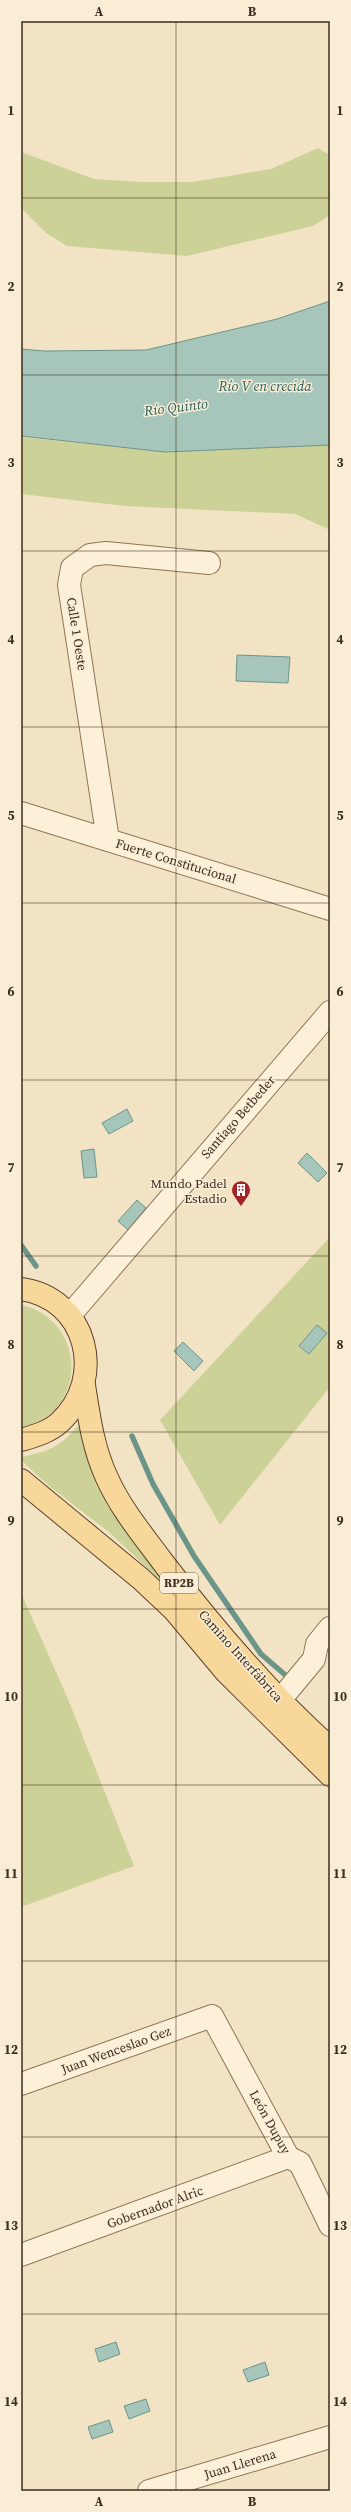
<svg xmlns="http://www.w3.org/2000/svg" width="351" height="2512" font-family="'Source Serif 4',serif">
<rect width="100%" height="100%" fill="#f2e3c4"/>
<!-- green -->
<g fill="#ccd297">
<polygon points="318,148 330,155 330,215 313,226 187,256 67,246 46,233 21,208 21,152 94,179 142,182 193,182 271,169"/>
<polygon points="21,437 165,452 330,445 330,530 295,514 125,506 21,494"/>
<polygon points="330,1237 330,1387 220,1525 160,1420"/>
<path d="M21 1305C67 1314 87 1369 58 1406 49 1418 34 1423 21 1428Z"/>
<path d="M81 1422 102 1484 330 1755V1763L230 1664 159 1579 110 1533 48 1485 21 1460V1457C52 1451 61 1446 81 1422Z"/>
<polygon points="21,1593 68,1699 134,1866 21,1907"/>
</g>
<!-- water -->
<g fill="#a6c5bb" stroke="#6c9589">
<polygon points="330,301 330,445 165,452 21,436 21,349 45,351 146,350 277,319"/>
<polygon points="237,655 290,657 288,683 236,681"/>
<polygon points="127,1109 133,1121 109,1134 102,1123"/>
<polygon points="94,1149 97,1177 84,1178 81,1151"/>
<polygon points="307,1153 327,1173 318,1182 298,1163"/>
<polygon points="137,1200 146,1208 128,1230 118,1221"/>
<polygon points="317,1325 327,1333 309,1354 299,1346"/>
<polygon points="183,1342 203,1361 194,1371 174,1351"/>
<polygon points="116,2342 120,2354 99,2362 95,2349"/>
<polygon points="265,2362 269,2375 248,2382 243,2370"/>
<polygon points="146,2399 150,2411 129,2419 124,2406"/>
<polygon points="109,2420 113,2432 92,2439 88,2427"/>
</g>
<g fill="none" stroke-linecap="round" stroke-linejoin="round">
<!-- stream -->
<g stroke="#6c9589" stroke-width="5.5">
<polyline points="21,1245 36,1266"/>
<polyline points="132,1436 153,1484 194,1556 261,1654 291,1680"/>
</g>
<defs>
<g id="minor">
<polyline points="21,813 330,909"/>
<polyline points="108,840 69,585 72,568 90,555 106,553 209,563"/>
<polyline points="70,1315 330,1012"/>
<polyline points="280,1700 314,1659 317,1644 330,1628"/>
<polyline points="21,2084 212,2016 288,2157 300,2163 330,2225"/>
<polyline points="21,2255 288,2157"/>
<polyline points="149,2491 330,2437"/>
</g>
<g id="major">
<path d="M21 1289C87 1298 107 1378 60 1422 49 1432 35 1436 21 1440"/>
<path d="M84 1385C89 1417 93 1448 107 1478 121 1509 142 1534 162 1561 213 1628 267 1692 330 1748"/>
<polyline points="21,1480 141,1579 174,1610 226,1672 330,1775"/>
</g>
</defs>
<!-- minor casing -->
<use href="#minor" stroke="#8f7458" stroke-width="24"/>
<!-- major casing -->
<use href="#major" stroke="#5d422d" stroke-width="24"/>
<!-- minor -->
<use href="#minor" stroke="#fcf0d9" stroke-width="22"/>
<!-- major -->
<use href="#major" stroke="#f8d89a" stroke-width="22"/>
</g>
<!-- grid -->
<path fill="none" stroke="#3e2c1e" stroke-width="1" stroke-opacity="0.55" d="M176 21V2491M21 198H330M21 375H330M21 551H330M21 727H330M21 903H330M21 1080H330M21 1256H330M21 1432H330M21 1609H330M21 1785H330M21 1961H330M21 2137H330M21 2314H330"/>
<!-- icons -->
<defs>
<symbol id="building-pin" viewBox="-11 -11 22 30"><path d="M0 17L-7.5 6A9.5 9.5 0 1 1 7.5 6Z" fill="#a42327" stroke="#f9edd5"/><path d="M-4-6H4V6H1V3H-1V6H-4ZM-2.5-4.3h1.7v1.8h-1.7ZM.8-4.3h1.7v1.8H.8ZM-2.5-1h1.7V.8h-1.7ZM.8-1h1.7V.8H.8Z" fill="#fff"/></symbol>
</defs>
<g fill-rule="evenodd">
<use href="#building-pin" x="230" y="1179" width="22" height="30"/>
</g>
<g text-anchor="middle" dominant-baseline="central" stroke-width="3" stroke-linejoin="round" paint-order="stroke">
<!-- shield labels -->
<rect fill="#f9edd5" stroke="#766655" stroke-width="1" x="160" y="1573" width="38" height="20" rx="3"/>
<g font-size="12" font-weight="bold" fill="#3e2c1e">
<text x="179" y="1583">RP2B</text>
</g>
<!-- street labels -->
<g font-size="13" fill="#3e2c1e" stroke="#f9edd5">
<text transform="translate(77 634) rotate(81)">Calle 1 Oeste</text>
<text transform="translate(176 861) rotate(17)">Fuerte Constitucional</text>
<text transform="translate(238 1117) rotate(-49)">Santiago Betbeder</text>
<text transform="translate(241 1656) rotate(48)">Camino Interfábrica</text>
<text transform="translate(116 2050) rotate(-20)">Juan Wenceslao Gez</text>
<text transform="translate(270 2122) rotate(61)">León Dupuy</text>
<text transform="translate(155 2207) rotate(-20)">Gobernador Alric</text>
<text transform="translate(240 2464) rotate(-17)">Juan Llerena</text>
</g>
<!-- poi labels -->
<g font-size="13" fill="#3e2c1e" stroke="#f9edd5" text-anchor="end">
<text x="227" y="1183">Mundo Padel<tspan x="227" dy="15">Estadio</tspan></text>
</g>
<!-- water labels -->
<g font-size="14" font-style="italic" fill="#2c5f5a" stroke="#f9edd5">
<text x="265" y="386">Río V en crecida</text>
<text transform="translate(176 407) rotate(-7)">Río Quinto</text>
</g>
</g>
<!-- border -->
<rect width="351" height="2512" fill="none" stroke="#f9edd5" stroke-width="44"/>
<rect x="22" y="22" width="307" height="2468" fill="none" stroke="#3e2c1e" stroke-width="1.5"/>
<g font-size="13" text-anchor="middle" font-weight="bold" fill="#3e2c1e">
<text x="99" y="16">A</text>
<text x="252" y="16">B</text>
<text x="11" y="115">1</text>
<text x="340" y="115">1</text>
<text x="11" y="291">2</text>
<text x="340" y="291">2</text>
<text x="11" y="467">3</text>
<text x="340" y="467">3</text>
<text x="11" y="644">4</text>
<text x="340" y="644">4</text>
<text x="11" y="820">5</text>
<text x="340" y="820">5</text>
<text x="11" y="996">6</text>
<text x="340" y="996">6</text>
<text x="11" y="1172">7</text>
<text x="340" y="1172">7</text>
<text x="11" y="1349">8</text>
<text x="340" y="1349">8</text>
<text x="11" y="1525">9</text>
<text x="340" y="1525">9</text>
<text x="11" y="1701">10</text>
<text x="340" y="1701">10</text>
<text x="11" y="1878">11</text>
<text x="340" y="1878">11</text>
<text x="11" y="2054">12</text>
<text x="340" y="2054">12</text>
<text x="11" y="2230">13</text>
<text x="340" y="2230">13</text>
<text x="11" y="2406">14</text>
<text x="340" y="2406">14</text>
<text x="99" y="2506">A</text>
<text x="252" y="2506">B</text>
</g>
</svg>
